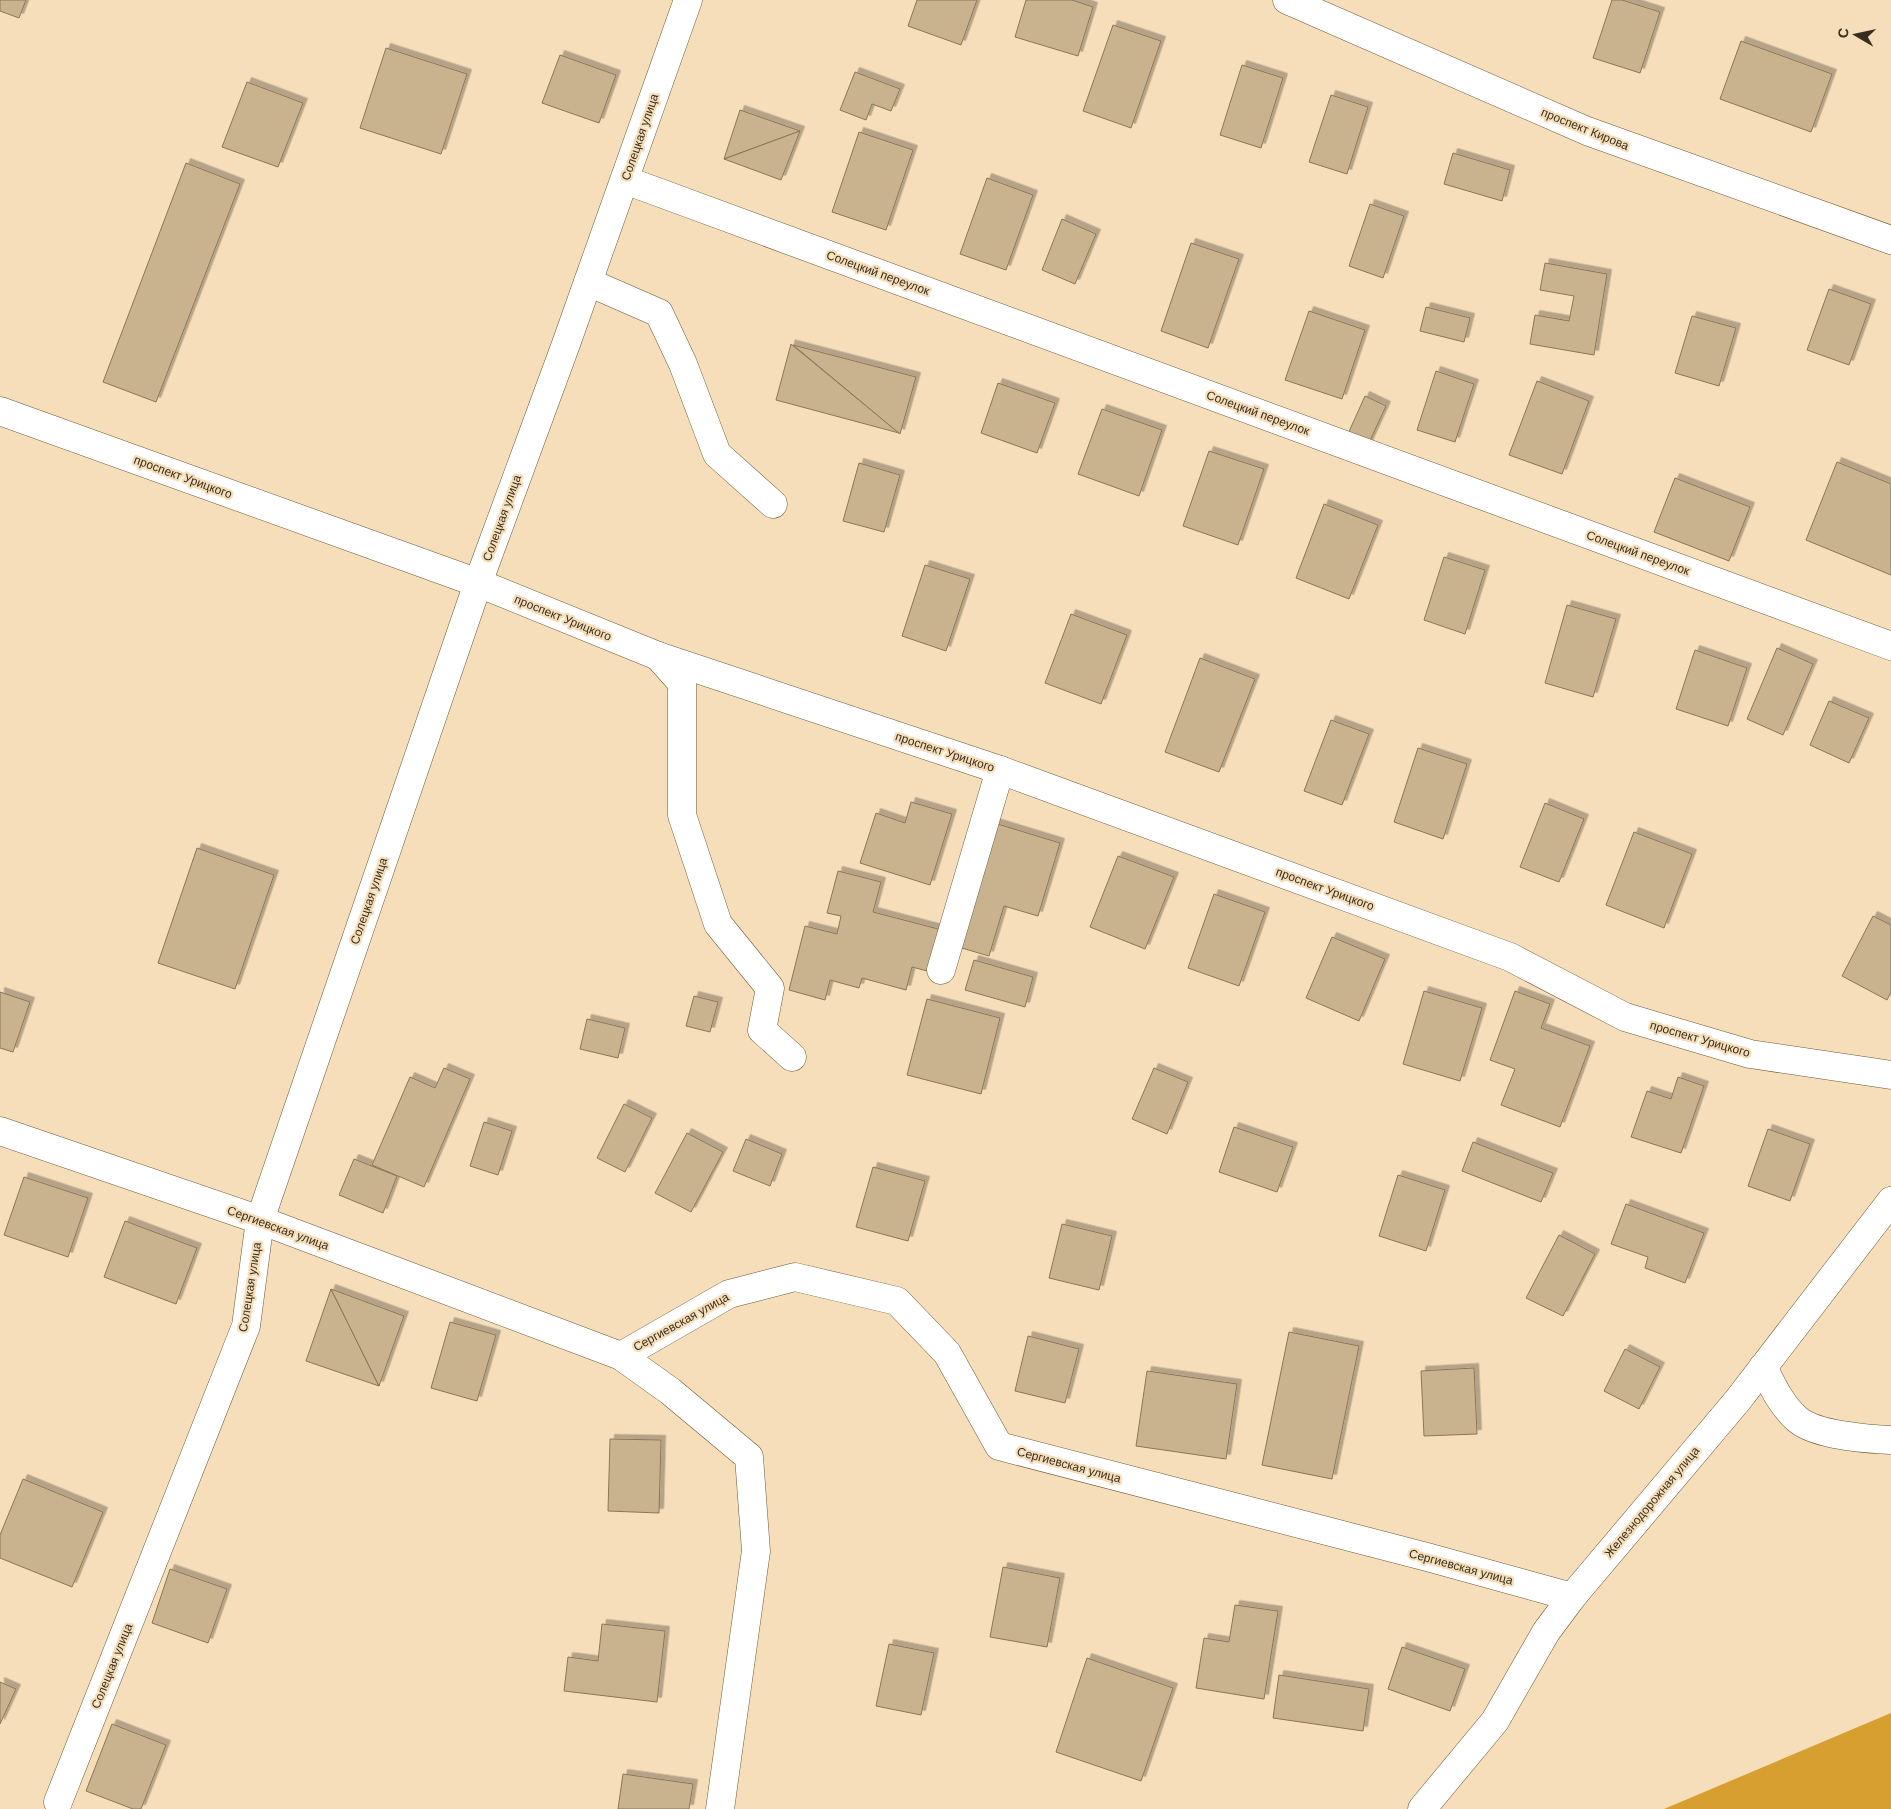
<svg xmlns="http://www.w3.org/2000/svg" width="1891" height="1809" font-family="Helvetica,sans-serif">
<defs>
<filter id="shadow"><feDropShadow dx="4.5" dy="-4.5" stdDeviation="0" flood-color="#0004"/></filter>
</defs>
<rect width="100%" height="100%" fill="#f5deb9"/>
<!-- forest -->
<polygon fill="#d79e30" points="1891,1713 1891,1809 1664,1809"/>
<!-- building -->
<g fill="#c9b38f" stroke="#8b7654" filter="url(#shadow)">
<polygon points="0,0 26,0 19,18 0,11"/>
<polygon points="917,0 977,0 961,45 908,26"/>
<polygon points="1026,0 1072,0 1093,7 1078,56 1015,37"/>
<polygon points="1612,0 1622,0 1660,12 1640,73 1593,58"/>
<polygon points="1113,25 1161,41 1131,128 1083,111"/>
<polygon points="1741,41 1832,74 1811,132 1720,99"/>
<polygon points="386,48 467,74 441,154 360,128"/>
<polygon points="560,55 616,75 599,123 542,103"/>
<polygon points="1242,65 1283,78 1261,148 1220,135"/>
<polygon points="855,72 900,89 891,111 872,104 866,120 840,110"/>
<polygon points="247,82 303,103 278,167 222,147"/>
<polygon points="1331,95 1368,107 1347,174 1309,162"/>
<polygon points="740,110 800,131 724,159"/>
<polygon points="800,131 781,180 724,159"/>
<polygon points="859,132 913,150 886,230 832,212"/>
<polygon points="1453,153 1510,170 1502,201 1444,184"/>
<polygon points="186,163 240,184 156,402 103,382"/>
<polygon points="987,178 1033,195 1006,270 960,254"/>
<polygon points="1370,204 1404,216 1383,278 1349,266"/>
<polygon points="1062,219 1096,234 1075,284 1042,270"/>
<polygon points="1191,243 1239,259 1208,348 1161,331"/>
<polygon points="1545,263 1607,274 1594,355 1530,344 1535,315 1569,321 1574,296 1540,290"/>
<polygon points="1829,289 1871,304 1849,365 1807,350"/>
<polygon points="1426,307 1470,318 1464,342 1420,331"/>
<polygon points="1309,311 1365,330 1342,399 1285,380"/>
<polygon points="1692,316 1736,328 1719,386 1675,373"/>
<polygon points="791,344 899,433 776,400"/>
<polygon points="793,345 916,377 900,434"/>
<polygon points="1436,371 1474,384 1455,442 1417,430"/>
<polygon points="1537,381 1589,401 1562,474 1509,455"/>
<polygon points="998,383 1055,403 1037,453 981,433"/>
<polygon points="1365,396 1386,406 1368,445 1347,436"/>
<polygon points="1102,409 1162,430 1139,496 1078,474"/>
<polygon points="1209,451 1264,469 1238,545 1183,526"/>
<polygon points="1837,462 1891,484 1891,575 1806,540"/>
<polygon points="859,463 900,475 884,532 843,521"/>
<polygon points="1675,478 1750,507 1729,561 1654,532"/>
<polygon points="1324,504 1378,525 1349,599 1296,578"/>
<polygon points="1444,557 1485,570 1465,634 1424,620"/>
<polygon points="925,565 970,579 946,651 902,636"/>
<polygon points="1567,605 1616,619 1593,697 1545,683"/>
<polygon points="1071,614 1127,635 1101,704 1045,683"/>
<polygon points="1777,648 1813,664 1783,735 1747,719"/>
<polygon points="1695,650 1747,668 1728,726 1676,709"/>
<polygon points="1200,658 1255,679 1219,772 1165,752"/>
<polygon points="1829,701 1869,718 1849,763 1810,745"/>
<polygon points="1331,720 1369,734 1342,805 1304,791"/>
<polygon points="1418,748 1467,764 1443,839 1394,822"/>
<polygon points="911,802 952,814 930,885 860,863 876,813 905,823"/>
<polygon points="1545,803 1584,819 1559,882 1520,867"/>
<polygon points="991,822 1060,843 1038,916 1004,906 989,956 955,946"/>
<polygon points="1634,832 1692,854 1664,928 1606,905"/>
<polygon points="197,848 274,875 235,989 158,963"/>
<polygon points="1118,856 1174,877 1145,949 1090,927"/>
<polygon points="838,871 881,882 873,912 942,930 931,972 912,967 906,990 862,978 859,988 830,980 825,1000 789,990 805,926 837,934 841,916 827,913"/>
<polygon points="1214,894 1265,912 1239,986 1188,968"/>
<polygon points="1873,916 1891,925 1891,992 1887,1000 1842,976"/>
<polygon points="1332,937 1385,959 1359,1021 1306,998"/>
<polygon points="974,960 1033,977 1025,1007 965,990"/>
<polygon points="1424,991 1482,1008 1460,1081 1403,1064"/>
<polygon points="1515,991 1550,1004 1541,1028 1590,1046 1560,1127 1501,1105 1515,1069 1490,1060"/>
<polygon points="0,992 30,1002 13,1052 0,1048"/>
<polygon points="694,996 718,1002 710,1032 686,1026"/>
<polygon points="927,999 1000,1018 981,1094 907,1075"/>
<polygon points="587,1019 625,1028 618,1058 580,1049"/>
<polygon points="444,1068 470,1079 424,1187 372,1165 410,1077 435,1088"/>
<polygon points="1154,1068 1188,1082 1167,1134 1132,1119"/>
<polygon points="1678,1077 1704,1086 1681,1153 1631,1137 1647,1091 1671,1099"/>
<polygon points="624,1104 652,1118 625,1172 597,1158"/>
<polygon points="484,1122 512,1131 498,1175 470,1166"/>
<polygon points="1234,1127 1293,1147 1277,1192 1219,1172"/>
<polygon points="1768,1129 1810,1144 1790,1201 1748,1186"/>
<polygon points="687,1133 723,1152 691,1212 655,1193"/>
<polygon points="746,1139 782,1154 770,1186 733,1171"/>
<polygon points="1473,1142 1553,1173 1541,1202 1462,1171"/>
<polygon points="354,1159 397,1176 383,1213 339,1195"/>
<polygon points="873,1167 925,1181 908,1241 856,1227"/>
<polygon points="1398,1175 1445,1190 1426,1251 1379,1236"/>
<polygon points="24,1177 88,1198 68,1257 4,1235"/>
<polygon points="1626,1204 1704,1233 1685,1283 1645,1268 1648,1257 1611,1244"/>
<polygon points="125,1221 197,1248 176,1304 104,1277"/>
<polygon points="1062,1224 1112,1236 1099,1290 1049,1278"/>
<polygon points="1559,1235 1595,1254 1563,1316 1526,1298"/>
<polygon points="331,1289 379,1386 306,1361"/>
<polygon points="331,1289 404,1316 379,1386"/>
<polygon points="450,1322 496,1335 477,1401 431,1388"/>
<polygon points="1289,1332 1359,1346 1332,1479 1262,1465"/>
<polygon points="1028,1336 1079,1349 1065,1403 1015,1391"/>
<polygon points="1625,1349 1660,1367 1639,1409 1604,1391"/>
<polygon points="1474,1368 1477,1434 1424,1436 1421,1371"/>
<polygon points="1147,1371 1237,1384 1226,1459 1136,1446"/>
<polygon points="610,1439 661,1440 659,1513 608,1511"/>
<polygon points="23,1479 103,1512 72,1587 0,1558 0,1535"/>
<polygon points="1003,1567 1060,1578 1047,1647 990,1637"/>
<polygon points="170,1569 227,1589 208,1643 152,1623"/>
<polygon points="1235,1605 1278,1611 1264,1699 1196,1688 1204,1638 1229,1642"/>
<polygon points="602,1624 665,1631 657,1702 564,1691 568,1657 598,1661"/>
<polygon points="889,1644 934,1653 921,1715 876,1706"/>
<polygon points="1402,1647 1465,1669 1450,1711 1388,1689"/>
<polygon points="1087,1658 1173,1688 1141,1781 1056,1752"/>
<polygon points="1279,1675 1369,1689 1363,1731 1273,1718"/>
<polygon points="0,1682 16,1689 0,1724"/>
<polygon points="112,1724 166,1745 141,1809 133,1809 86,1791"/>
<polygon points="623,1774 693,1784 689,1809 618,1809"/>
</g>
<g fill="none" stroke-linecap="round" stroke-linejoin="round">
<defs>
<g id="minor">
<polyline points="1287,0 1587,131 1891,240"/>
<polyline points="625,180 1891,646"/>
<polyline points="588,282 659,313 683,364 717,454 773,504"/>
<polyline points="0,411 478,583 658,656 1000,770 1510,957 1625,1017 1750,1054 1891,1075"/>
<polyline points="658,656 682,683 682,815 718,924 770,988 762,1030 792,1057"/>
<polyline points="941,970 1000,770"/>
<polyline points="0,1131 260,1220 621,1356 729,1294 795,1277 897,1301 947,1353 999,1446 1427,1557 1572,1597"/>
<polyline points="621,1356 670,1391 749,1457 756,1551 720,1809"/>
<path d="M1763 1367C1772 1385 1781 1405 1797 1419 1815 1435 1867 1439 1891 1440"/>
<polyline points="58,1802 246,1326 260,1220 478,583 566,344 688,0"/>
<polyline points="1422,1809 1495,1721 1546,1632 1572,1597 1738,1400 1891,1201"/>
</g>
</defs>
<!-- minor casing -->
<use href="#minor" stroke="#6d5938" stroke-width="29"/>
<!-- minor -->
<use href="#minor" stroke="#fff" stroke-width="28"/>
</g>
<g text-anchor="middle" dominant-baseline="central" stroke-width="4.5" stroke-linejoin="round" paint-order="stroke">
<!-- street labels -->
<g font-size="12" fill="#372e1f" stroke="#f5deb9">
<text transform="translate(1585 129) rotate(22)">проспект Кирова</text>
<text transform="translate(640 137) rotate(-71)">Солецкая улица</text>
<text transform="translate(878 273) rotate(20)">Солецкий переулок</text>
<text transform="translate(1258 413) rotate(20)">Солецкий переулок</text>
<text transform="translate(183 477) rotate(20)">проспект Урицкого</text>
<text transform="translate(502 518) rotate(-70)">Солецкая улица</text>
<text transform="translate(1638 553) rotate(20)">Солецкий переулок</text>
<text transform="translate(563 618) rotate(22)">проспект Урицкого</text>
<text transform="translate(945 752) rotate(18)">проспект Урицкого</text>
<text transform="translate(1325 889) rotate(20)">проспект Урицкого</text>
<text transform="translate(369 901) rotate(-71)">Солецкая улица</text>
<text transform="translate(1700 1039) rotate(16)">проспект Урицкого</text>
<text transform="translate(278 1228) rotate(20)">Сергиевская улица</text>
<text transform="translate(250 1287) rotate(-81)">Солецкая улица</text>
<text transform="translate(681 1322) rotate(-29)">Сергиевская улица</text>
<text transform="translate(1069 1465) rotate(15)">Сергиевская улица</text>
<text transform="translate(1652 1502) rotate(-50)">Железнодорожная улица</text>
<text transform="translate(1461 1567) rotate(15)">Сергиевская улица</text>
<text transform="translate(112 1666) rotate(-68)">Солецкая улица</text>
</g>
</g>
<!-- north arrow -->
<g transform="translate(1856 35) rotate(279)" stroke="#f5deb9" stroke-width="4" paint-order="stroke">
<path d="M0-4L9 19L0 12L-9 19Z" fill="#372e1f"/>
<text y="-8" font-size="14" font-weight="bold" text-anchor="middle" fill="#372e1f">С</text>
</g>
</svg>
